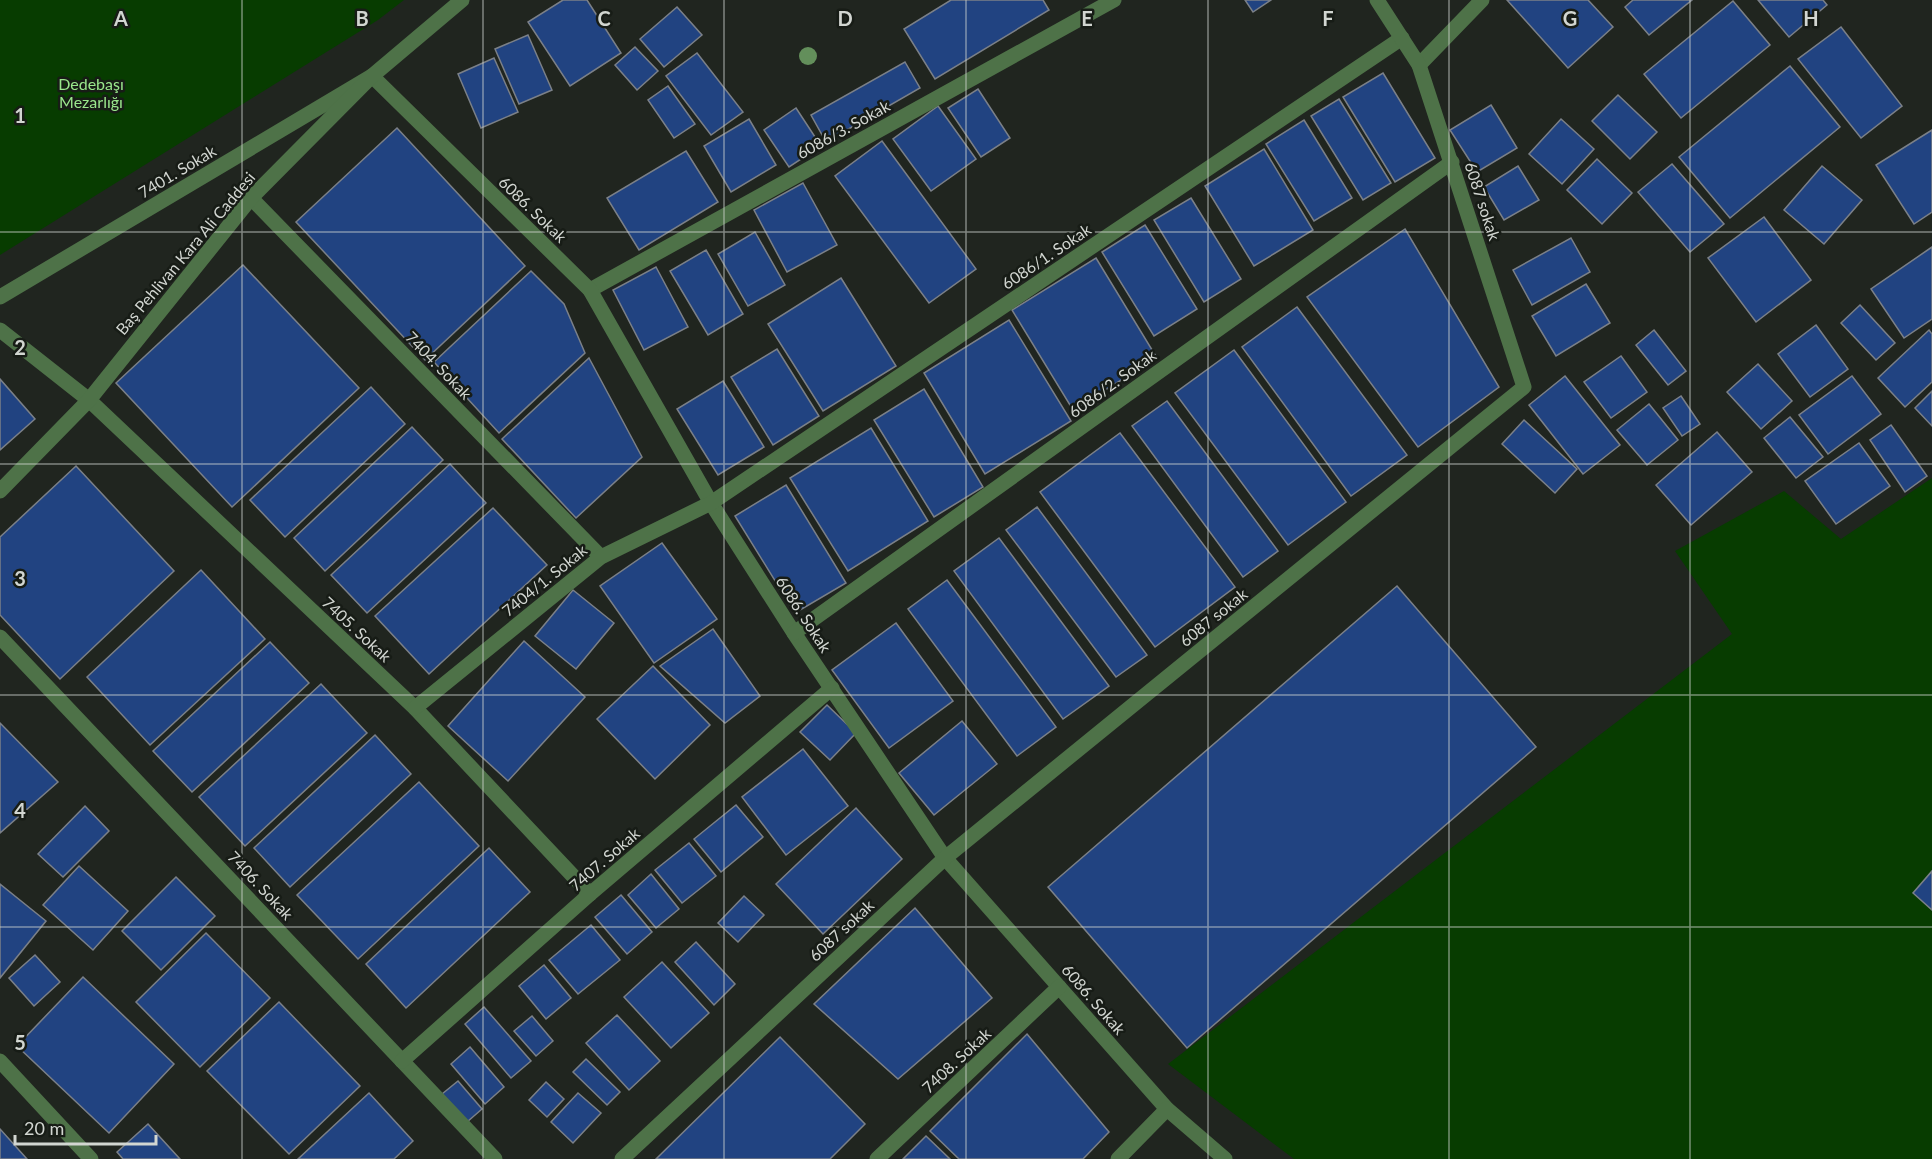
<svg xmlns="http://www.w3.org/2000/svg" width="1932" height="1159" font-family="Lato,sans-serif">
<rect width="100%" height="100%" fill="#20251f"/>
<!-- green -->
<g fill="#073c00">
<polygon points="0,0 404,0 378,20 0,255"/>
<polygon points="1932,478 1932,1159 1294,1159 1168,1064 1732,634 1675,551 1784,491 1841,539"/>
</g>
<!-- building -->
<g fill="#214381" stroke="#7b8088" stroke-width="1.5">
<polygon points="563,0 587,0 621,53 570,86 528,22"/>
<polygon points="951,0 1043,0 1049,10 935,79 904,29"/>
<polygon points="1245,0 1271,0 1253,12"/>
<polygon points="1507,0 1588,0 1613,27 1568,68"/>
<polygon points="1633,0 1692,0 1649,35 1625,7"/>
<polygon points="1758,0 1823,0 1827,5 1789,37"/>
<polygon points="1733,1 1770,45 1681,118 1644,74"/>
<polygon points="677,7 702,35 664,67 640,39"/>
<polygon points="1841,27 1902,106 1861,138 1798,59"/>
<polygon points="528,35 552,90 519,104 495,49"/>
<polygon points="635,47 658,71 637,90 615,65"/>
<polygon points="697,53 743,112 711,135 666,76"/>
<polygon points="494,58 518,112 481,128 458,74"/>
<polygon points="905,62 920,88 826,142 811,115"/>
<polygon points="1790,66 1840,127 1730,218 1679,157"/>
<polygon points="1383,73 1435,158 1395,182 1343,97"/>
<polygon points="668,86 695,124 674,138 648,100"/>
<polygon points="978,89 1010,138 981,157 948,108"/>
<polygon points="1618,95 1657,132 1630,159 1592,121"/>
<polygon points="1339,99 1391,183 1363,200 1311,116"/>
<polygon points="1491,105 1517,148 1477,172 1450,130"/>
<polygon points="938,106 976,159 931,191 893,139"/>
<polygon points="796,108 821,146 789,167 764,130"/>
<polygon points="749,119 776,165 731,192 704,146"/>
<polygon points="1561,119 1594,149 1562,184 1529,154"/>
<polygon points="1304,120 1352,198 1314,221 1266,144"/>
<polygon points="397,128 525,266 425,360 296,222"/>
<polygon points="1932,130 1932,212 1914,224 1876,165"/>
<polygon points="882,141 976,269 929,303 835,176"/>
<polygon points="1264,149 1313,230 1254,266 1205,186"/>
<polygon points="686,151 718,202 639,250 607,198"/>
<polygon points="1597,159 1632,193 1602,224 1567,190"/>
<polygon points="1672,164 1724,224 1690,252 1638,192"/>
<polygon points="1518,166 1539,200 1504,220 1484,187"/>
<polygon points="1822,166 1862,200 1824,244 1784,210"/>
<polygon points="803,183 837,245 787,272 754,210"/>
<polygon points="1191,198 1241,279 1204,302 1154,220"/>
<polygon points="1764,217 1811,280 1756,322 1708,258"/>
<polygon points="1145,225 1197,309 1154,336 1102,252"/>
<polygon points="1405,229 1499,387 1418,447 1307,297"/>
<polygon points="755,232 785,285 748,306 718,254"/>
<polygon points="1571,238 1590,272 1532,305 1513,270"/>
<polygon points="1932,247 1932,319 1904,338 1871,289"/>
<polygon points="706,250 743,314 708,335 670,271"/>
<polygon points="1096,258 1157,358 1073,410 1012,310"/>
<polygon points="243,265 359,388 232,507 116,383"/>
<polygon points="656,267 688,327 644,350 613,290"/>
<polygon points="531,271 564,304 585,353 499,433 434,362"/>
<polygon points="841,278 896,366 823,411 768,324"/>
<polygon points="1586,284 1610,323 1556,356 1532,316"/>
<polygon points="1860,305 1895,343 1876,360 1841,323"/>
<polygon points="1297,307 1407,455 1351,496 1242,347"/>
<polygon points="1009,320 1071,421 985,474 924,373"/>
<polygon points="1816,325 1848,369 1810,397 1778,354"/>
<polygon points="1654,330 1686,371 1668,385 1636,345"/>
<polygon points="1929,330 1932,334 1932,382 1905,407 1878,378"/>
<polygon points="777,349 819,416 773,445 731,377"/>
<polygon points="1234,350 1346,502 1288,545 1175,393"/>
<polygon points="1621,356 1647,392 1611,418 1584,382"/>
<polygon points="589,358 642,457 576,518 502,439"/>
<polygon points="1758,364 1792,401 1761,429 1727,392"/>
<polygon points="1565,376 1620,445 1583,474 1529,405"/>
<polygon points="1852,376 1881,414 1828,454 1799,415"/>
<polygon points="0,379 35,419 0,450"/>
<polygon points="723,381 764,447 718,475 677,409"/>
<polygon points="371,387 405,424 285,537 250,500"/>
<polygon points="924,389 983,487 934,517 874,420"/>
<polygon points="1932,391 1932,426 1915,408"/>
<polygon points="1681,396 1700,424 1682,436 1663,408"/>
<polygon points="1167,401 1278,551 1243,577 1132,426"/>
<polygon points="1649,404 1678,440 1647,465 1617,430"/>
<polygon points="1790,417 1823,457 1796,478 1764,438"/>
<polygon points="1524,420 1577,469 1555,493 1502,444"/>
<polygon points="1891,425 1927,476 1905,492 1870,440"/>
<polygon points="412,427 443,460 325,571 294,538"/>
<polygon points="871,428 928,521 848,571 790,478"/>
<polygon points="1717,432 1752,472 1691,525 1656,485"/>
<polygon points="1120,433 1235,587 1155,647 1040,492"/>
<polygon points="1859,443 1890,486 1836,524 1805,481"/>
<polygon points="450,464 486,503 367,613 331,575"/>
<polygon points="76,466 174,571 60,679 0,615 0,537"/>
<polygon points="786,485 846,583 795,613 735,516"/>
<polygon points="1037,507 1147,655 1116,677 1006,530"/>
<polygon points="493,508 547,565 429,674 375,616"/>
<polygon points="999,538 1109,686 1063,719 954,571"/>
<polygon points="662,543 717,619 654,663 600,586"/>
<polygon points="201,570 265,639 150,745 87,677"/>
<polygon points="947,580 1056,727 1017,756 908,609"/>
<polygon points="1397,586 1536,747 1187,1048 1048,887"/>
<polygon points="573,590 614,623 576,669 535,636"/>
<polygon points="896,623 953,701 889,748 832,670"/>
<polygon points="713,629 760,696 725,723 660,666"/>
<polygon points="524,641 585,697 508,781 448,726"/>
<polygon points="270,642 309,683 192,792 153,751"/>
<polygon points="653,666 710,725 655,779 597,719"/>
<polygon points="321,684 367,733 245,846 199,797"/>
<polygon points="827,705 856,733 830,760 800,732"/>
<polygon points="962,721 997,764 934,815 899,773"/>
<polygon points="0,723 58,782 0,833"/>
<polygon points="375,735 411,774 290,887 254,848"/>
<polygon points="803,749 848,806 786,855 742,797"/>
<polygon points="419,782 479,846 358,959 297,895"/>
<polygon points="736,805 763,837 721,872 694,839"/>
<polygon points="85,806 109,831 63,877 38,854"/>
<polygon points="856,808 902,859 823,934 776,884"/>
<polygon points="689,843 716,876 682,903 655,870"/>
<polygon points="489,848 530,892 406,1008 366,964"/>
<polygon points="79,866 128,911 93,950 43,905"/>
<polygon points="1932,871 1932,910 1913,893"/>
<polygon points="651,874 679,909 656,928 628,895"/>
<polygon points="176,877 215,916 161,970 122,931"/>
<polygon points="0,884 46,921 0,978"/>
<polygon points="621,895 652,932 627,954 595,917"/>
<polygon points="744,896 764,915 738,942 718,923"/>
<polygon points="915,908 992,998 898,1079 814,1004"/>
<polygon points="591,925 620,960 578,994 549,960"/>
<polygon points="206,933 270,998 200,1067 136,1002"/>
<polygon points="696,942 735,984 714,1005 675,962"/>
<polygon points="35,955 60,982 34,1006 9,978"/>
<polygon points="662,962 709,1013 671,1048 624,997"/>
<polygon points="544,965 571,998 546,1019 519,986"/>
<polygon points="83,977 174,1064 109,1133 17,1046"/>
<polygon points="279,1002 360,1086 289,1154 207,1071"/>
<polygon points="484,1007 531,1061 511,1078 465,1024"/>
<polygon points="617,1015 660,1061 629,1090 586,1043"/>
<polygon points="532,1016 553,1041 536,1056 514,1031"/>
<polygon points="1027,1034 1109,1132 1083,1159 959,1159 930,1131"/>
<polygon points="780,1037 865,1124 830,1159 656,1159"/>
<polygon points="470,1047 504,1087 485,1104 451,1064"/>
<polygon points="586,1059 620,1092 607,1105 573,1072"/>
<polygon points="458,1081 482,1109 467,1122 442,1094"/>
<polygon points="546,1082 564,1099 547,1117 529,1100"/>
<polygon points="369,1093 413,1141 394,1159 298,1159"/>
<polygon points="578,1093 601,1113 573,1143 551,1122"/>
<polygon points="148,1124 180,1159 123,1159 117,1152"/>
<polygon points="0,1129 27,1159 0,1159"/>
<polygon points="926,1136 950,1159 903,1159"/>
</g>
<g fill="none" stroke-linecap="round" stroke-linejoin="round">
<!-- minor -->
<g stroke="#4e7248" stroke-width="15">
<polyline points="1419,65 1482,0"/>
<polyline points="251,198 601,557"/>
<polyline points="590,290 1114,0"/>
<polyline points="0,297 372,76 590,290 711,503 794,633 945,858 1167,1109 1225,1159"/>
<polyline points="0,330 89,400 415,708 590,894"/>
<polyline points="0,491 89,400 251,198 372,76 462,0"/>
<polyline points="794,633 1452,162"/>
<polyline points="0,637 495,1159"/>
<polyline points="415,708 601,557 711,503 1402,38"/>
<polyline points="0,1061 91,1159"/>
<polyline points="402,1061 590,894 832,688"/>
<polyline points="622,1159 945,858 1524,387 1419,65 1377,0"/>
<polyline points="877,1159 1059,987"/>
<polyline points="1118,1159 1167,1109"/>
</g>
</g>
<!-- trees -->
<circle fill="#638f5b" cx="808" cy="56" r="9"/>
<!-- grid -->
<path fill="none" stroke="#d2d6d1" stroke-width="1.5" stroke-opacity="0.55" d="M242 0V1159M483 0V1159M724 0V1159M966 0V1159M1208 0V1159M1449 0V1159M1690 0V1159M0 232H1932M0 464H1932M0 695H1932M0 927H1932"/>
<g text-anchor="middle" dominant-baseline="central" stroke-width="5" stroke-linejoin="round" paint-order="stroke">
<!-- park labels -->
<g font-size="16" fill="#9ae68c" stroke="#171c16">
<text x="91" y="83">Dedebaşı<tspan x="91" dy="18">Mezarlığı</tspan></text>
</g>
<!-- street labels -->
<g font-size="16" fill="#d2d6d1" stroke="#171c16">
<text transform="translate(843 129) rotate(-29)">6086/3. Sokak</text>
<text transform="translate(177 171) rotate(-31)">7401. Sokak</text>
<text transform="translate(1483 201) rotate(72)">6087 sokak</text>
<text transform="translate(533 209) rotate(44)">6086. Sokak</text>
<text transform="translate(185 253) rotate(-50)">Baş Pehlivan Kara Ali Caddesi</text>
<text transform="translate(1046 256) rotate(-34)">6086/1. Sokak</text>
<text transform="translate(439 365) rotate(46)">7404. Sokak</text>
<text transform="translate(1112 383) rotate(-36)">6086/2. Sokak</text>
<text transform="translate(544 580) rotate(-39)">7404/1. Sokak</text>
<text transform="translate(804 614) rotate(57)">6086. Sokak</text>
<text transform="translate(1213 617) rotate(-39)">6087 sokak</text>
<text transform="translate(357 629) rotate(43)">7405. Sokak</text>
<text transform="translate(604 859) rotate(-41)">7407. Sokak</text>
<text transform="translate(261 885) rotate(47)">7406. Sokak</text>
<text transform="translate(841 930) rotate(-43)">6087 sokak</text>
<text transform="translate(1094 999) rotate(49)">6086. Sokak</text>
<text transform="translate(956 1060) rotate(-43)">7408. Sokak</text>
</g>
</g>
<g font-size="20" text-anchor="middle" font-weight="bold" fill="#d2d6d1" stroke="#171c16" stroke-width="5" stroke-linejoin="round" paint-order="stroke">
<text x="121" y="26">A</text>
<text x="362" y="26">B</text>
<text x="604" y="26">C</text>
<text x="845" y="26">D</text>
<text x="1087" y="26">E</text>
<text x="1328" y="26">F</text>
<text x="1570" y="26">G</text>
<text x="1811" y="26">H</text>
<text x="20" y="123">1</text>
<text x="20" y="355">2</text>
<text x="20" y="586">3</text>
<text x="20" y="818">4</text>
<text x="20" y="1050">5</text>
</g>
<!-- scale -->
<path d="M15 1135v9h141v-9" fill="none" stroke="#d2d6d1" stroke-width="3"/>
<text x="24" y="1135" font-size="18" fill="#d2d6d1" stroke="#171c16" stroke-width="4.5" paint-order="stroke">20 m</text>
</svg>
